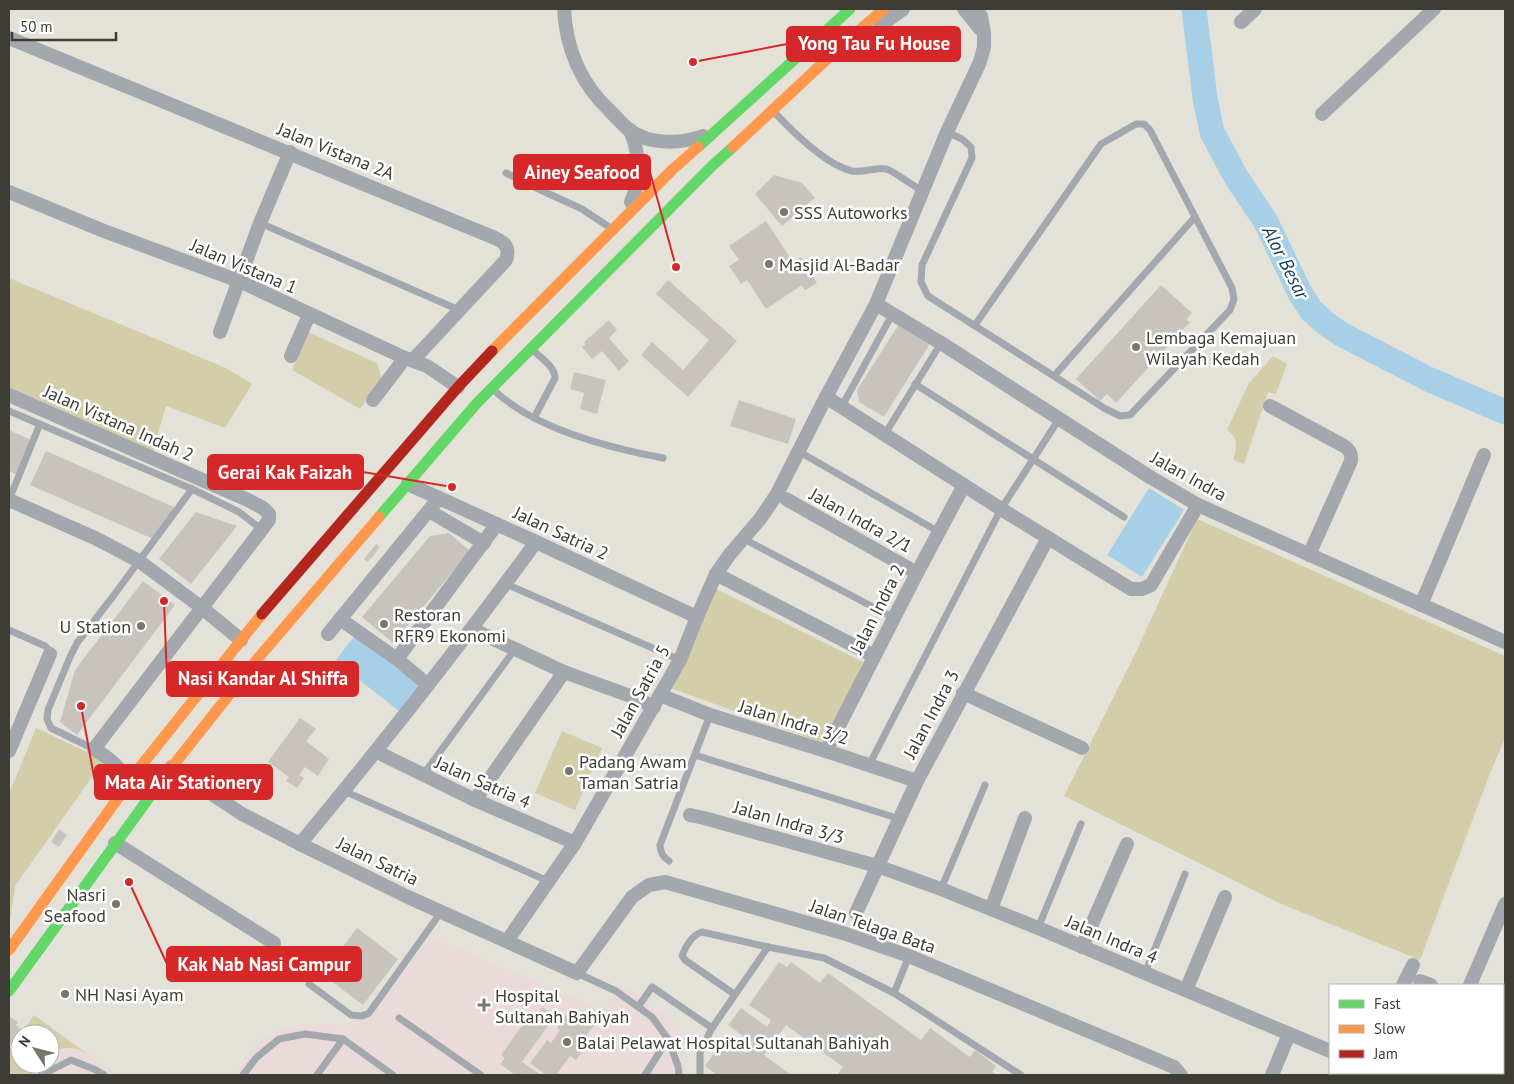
<svg xmlns="http://www.w3.org/2000/svg" width="1514" height="1084" font-family="'PT Sans',sans-serif">
<rect width="100%" height="100%" fill="#e4e2d8"/>
<!-- medical -->
<g fill="#eadada">
<polygon points="432,937 602,1010 622,984 678,1024 685,1075 233,1075 256,1044 271,1034 296,1025 325,1024 349,1026 370,1015"/>
<polygon points="34,1015 117,1075 9,1075 9,1050 20,1035 20,1064 50,1064 50,1034 21,1034"/>
</g>
<!-- green -->
<g fill="#d4cda9">
<polygon points="9,278 226,368 252,384 225,428 166,406 153,451 9,387"/>
<polygon points="308,332 377,363 382,379 360,409 292,370"/>
<path d="M1273 356 1287 364 1276 394 1268 392 1244 464 1233 460C1237 448 1239 438 1227 430L1249 383Z"/>
<polygon points="1197,519 1505,656 1505,738 1489,776 1420,960 1281,904 1064,796 1136,652"/>
<polygon points="716,589 863,662 824,743 667,687"/>
<polygon points="36,728 104,760 15,886 11,915 9,919 9,794"/>
<polygon points="562,731 602,748 575,810 535,793"/>
<path d="M34 1015 86 1053C72 1047 64 1046 50 1053V1034H21Z"/>
<polygon points="20,1035 20,1064 39,1064 30,1075 9,1075 9,1050"/>
</g>
<!-- water -->
<g fill="#a7d0e6">
<polygon points="1149,488 1184,510 1142,577 1107,555"/>
<polygon points="356,634 420,684 399,711 335,661"/>
</g>
<g fill="none" stroke-linecap="round" stroke-linejoin="round">
<!-- river -->
<polyline stroke="#a7d0e6" stroke-width="25" points="1194,9 1205,98 1212,132 1236,177 1266,222 1300,293 1311,310 1325,323 1341,334 1428,379 1505,412"/>
</g>
<!-- building -->
<g fill="#c8c4bd">
<polygon points="774,175 802,183 815,198 782,226 755,194"/>
<polygon points="766,221 793,262 801,257 817,283 805,290 802,285 766,309 747,280 741,284 729,266 739,260 729,246"/>
<polygon points="668,280 737,341 688,397 641,355 652,342 683,370 709,340 656,294"/>
<polygon points="1161,285 1192,313 1186,319 1190,322 1116,403 1107,394 1100,401 1076,379"/>
<polygon points="609,320 617,330 609,338 629,361 619,371 602,351 592,359 582,347 586,344 584,342"/>
<polygon points="899,324 931,342 884,417 859,402 857,390"/>
<polygon points="574,372 606,380 597,414 580,409 584,393 570,389"/>
<polygon points="739,400 796,419 788,444 730,426"/>
<polygon points="9,430 33,441 17,475 9,471"/>
<polygon points="46,451 176,508 153,539 30,485"/>
<polygon points="196,512 237,526 191,584 159,559"/>
<polygon points="449,533 470,551 393,643 362,617 430,536"/>
<polygon points="376,544 380,547 368,562 364,559"/>
<polygon points="143,581 175,605 77,735 60,722 75,670"/>
<polygon points="300,718 316,729 306,741 329,759 318,776 305,767 299,775 304,778 297,788 286,781 289,777 268,762"/>
<polygon points="59,829 67,835 59,847 51,842"/>
<polygon points="357,928 398,959 363,1005 322,974"/>
<polygon points="779,962 787,967 791,962 820,983 828,973 921,1040 930,1028 970,1057 975,1050 996,1066 992,1072 997,1075 837,1075 843,1067 786,1025 764,1055 791,1075 717,1075 705,1066 725,1038 746,1053 753,1043 728,1025 741,1008 767,1027 771,1020 749,1005"/>
<polygon points="542,1007 555,1016 522,1062 541,1075 515,1075 500,1064 505,1058 501,1055 529,1016 533,1019"/>
<polygon points="575,1011 594,1025 579,1045 584,1049 576,1060 570,1056 556,1075 546,1075 530,1063 547,1040 551,1043 560,1030 557,1028 566,1015 570,1017"/>
<polygon points="11,1017 18,1022 16,1025 22,1030 12,1045 9,1042 9,1020"/>
</g>
<g fill="none" stroke-linecap="round" stroke-linejoin="round">
<!-- lane -->
<g stroke="#a3a7ae" stroke-width="7">
<path d="M776 114C794 133 826 165 852 171 863 173 875 167 886 169 892 170 915 187 922 191"/>
<polyline points="947,132 962,139 971,147 972,158 922,265 921,282 928,296 1104,408 1120,416 1130,415 1230,310 1234,299 1232,288 1150,130 1144,124 1136,124 1101,144 975,325"/>
<polyline points="506,173 534,187 582,209 609,227"/>
<polyline points="260,223 459,310"/>
<polyline points="1054,376 1195,217"/>
<polyline points="915,384 1124,517"/>
<path d="M496 392C537 430 610 448 663 458"/>
<polyline points="842,406 893,313"/>
<polyline points="9,411 192,489 239,512 261,529"/>
<path d="M534 418 555 378C555 367 542 359 535 352"/>
<polyline points="885,434 941,343"/>
<polyline points="798,451 939,532"/>
<polyline points="9,500 40,424"/>
<polyline points="744,539 894,618"/>
<polyline points="506,584 680,660"/>
<polyline points="9,630 45,646 49,650 50,654"/>
<polyline points="94,749 51,728 47,719 48,710 70,657 77,643 114,595 192,489"/>
<polyline points="695,755 900,819"/>
<polyline points="869,765 1001,509 1059,419"/>
<polyline points="423,775 515,649"/>
<polyline points="344,791 548,881"/>
<path d="M669 861C662 856 661 853 660 845L710 715"/>
<polyline points="941,889 985,785"/>
<polyline points="1038,928 1081,824"/>
<polyline points="577,973 616,991 652,1017 668,1039 678,1066 679,1075"/>
<polyline points="1145,973 1185,874"/>
<polyline points="309,984 351,1015 362,1016 369,1013 441,912"/>
<polyline points="894,993 909,956"/>
<path d="M734 994 685 960 682 956C685 947 692 935 702 932L768 947"/>
<polyline points="638,1007 652,987 712,1028"/>
<polyline points="399,1018 481,1075"/>
<polyline points="42,1075 71,1060 96,1070 104,1075"/>
<polyline points="243,1075 256,1058 279,1039 305,1034 343,1039 393,1075"/>
<polyline points="317,1075 343,1039"/>
<polyline points="645,1075 668,1039"/>
<polyline points="700,1075 700,1053 712,1028 768,947 824,958 894,993 1021,1075"/>
</g>
<!-- street -->
<g stroke="#a3a7ae" stroke-width="14">
<path d="M564 9C566 48 581 84 610 111 616 117 622 124 629 130 650 145 680 144 703 136"/>
<polyline points="964,9 980,29"/>
<polyline points="1241,22 1255,9"/>
<polyline points="881,25 903,9"/>
<path d="M9 38 495 238C506 243 510 248 506 260L413 360"/>
<polyline points="1322,114 1434,9"/>
<path d="M630 130C640 155 642 178 631 202"/>
<polyline points="9,192 104,231 239,281 405,358 427,366 458,387"/>
<polyline points="876,304 941,343 1150,477 1198,505 1505,642"/>
<polyline points="220,332 260,223 290,152"/>
<polyline points="291,356 309,315"/>
<path d="M9 395 248 500 263 508 269 514V520L94 749C109 758 120 767 129 783"/>
<polyline points="826,397 1001,509 1131,589 1142,589 1151,585 1198,505"/>
<polyline points="373,400 405,358"/>
<path d="M1270 406 1344 446C1350 450 1352 454 1351 461L1309 555"/>
<polyline points="408,484 536,542 697,617"/>
<polyline points="786,499 917,573"/>
<polyline points="9,500 95,538 139,561 201,607 241,640"/>
<polyline points="429,511 484,543"/>
<polyline points="716,574 874,656"/>
<polyline points="1421,605 1484,455"/>
<polyline points="340,619 397,659 428,685"/>
<polyline points="472,629 564,672 636,698 654,707"/>
<polyline points="328,634 439,498"/>
<polyline points="397,659 497,524"/>
<polyline points="963,693 1082,748"/>
<polyline points="660,695 710,715 826,751 917,781"/>
<polyline points="9,751 50,654"/>
<polyline points="826,751 917,573 964,485"/>
<polyline points="377,752 475,800 575,843"/>
<polyline points="171,767 242,814 300,844 408,897 577,973 632,897 649,885 665,882 846,934 909,956 1174,1067 1181,1075"/>
<polyline points="475,800 564,672"/>
<polyline points="690,815 704,818 877,866 941,889 1038,928 1330,1051"/>
<polyline points="115,843 274,943"/>
<path d="M300 844C382 745 461 645 536 542"/>
<polyline points="991,909 1025,818"/>
<polyline points="856,913 917,781 1048,538"/>
<polyline points="507,941 575,843 680,660 697,617 716,574 730,554 760,519 777,494 826,397 876,304 947,132 980,62 984,47 984,33 981,16 976,9"/>
<polyline points="1082,947 1127,844"/>
<polyline points="1420,981 1431,985"/>
<polyline points="1403,985 1413,965"/>
<polyline points="1470,985 1505,904"/>
<polyline points="1186,990 1225,897"/>
<polyline points="1503,1013 1505,1014"/>
<polyline points="1381,1073 1387,1075"/>
<polyline points="1272,1075 1289,1034"/>
</g>
<!-- fast -->
<g stroke="#63d668" stroke-width="11">
<polyline points="698,147 850,9"/>
<polyline points="379,517 477,403 712,166 733,147"/>
<polyline points="9,991 164,777"/>
</g>
<!-- slow -->
<g stroke="#ff974d" stroke-width="11">
<polyline points="733,147 841,46 884,9"/>
<polyline points="492,351 672,170 698,147"/>
<polyline points="164,777 259,657 379,517"/>
<polyline points="9,950 141,766 262,614"/>
</g>
<!-- jam -->
<polyline stroke="#b3261e" stroke-width="11" points="262,614 458,387 492,351"/>
</g>
<!-- markers -->
<g fill="#78776e" stroke="#fff" stroke-width="2">
<circle cx="784" cy="212" r="5"/>
<circle cx="769" cy="264" r="5"/>
<circle cx="1136" cy="347" r="5"/>
<circle cx="384" cy="624" r="5"/>
<circle cx="141" cy="626" r="5"/>
<circle cx="569" cy="771" r="5"/>
<circle cx="116" cy="904" r="5"/>
<circle cx="65" cy="994" r="5"/>
<path d="M481.5 997.5h5v5h5v5h-5v5h-5v-5h-5v-5h5z"/>
<circle cx="567" cy="1042" r="5"/>
</g>
<g text-anchor="middle" dominant-baseline="central" stroke-width="5" stroke-linejoin="round" paint-order="stroke">
<!-- street labels -->
<g font-size="18" fill="#3e3d35" stroke="#fff">
<text transform="translate(336 151) rotate(22)">Jalan Vistana 2A</text>
<text transform="translate(244 266) rotate(23)">Jalan Vistana 1</text>
<text transform="translate(119 423) rotate(24)">Jalan Vistana Indah 2</text>
<text transform="translate(1189 476) rotate(29)">Jalan Indra</text>
<text transform="translate(861 520) rotate(29)">Jalan Indra 2/1</text>
<text transform="translate(561 533) rotate(25)">Jalan Satria 2</text>
<text transform="translate(877 609) rotate(-63)">Jalan Indra 2</text>
<text transform="translate(640 691) rotate(-61)">Jalan Satria 5</text>
<text transform="translate(931 714) rotate(-62)">Jalan Indra 3</text>
<text transform="translate(794 722) rotate(17)">Jalan Indra 3/2</text>
<text transform="translate(483 782) rotate(24)">Jalan Satria 4</text>
<text transform="translate(789 822) rotate(16)">Jalan Indra 3/3</text>
<text transform="translate(378 861) rotate(26)">Jalan Satria</text>
<text transform="translate(873 926) rotate(19)">Jalan Telaga Bata</text>
<text transform="translate(1112 939) rotate(23)">Jalan Indra 4</text>
</g>
<!-- poi labels -->
<g font-size="18" fill="#3e3d35" stroke="#fff" text-anchor="start">
<text x="794" y="212">SSS Autoworks</text>
<text x="779" y="264">Masjid Al-Badar</text>
<text x="1146" y="337">Lembaga Kemajuan<tspan x="1146" dy="21">Wilayah Kedah</tspan></text>
<text x="394" y="614">Restoran<tspan x="394" dy="21">RFR9 Ekonomi</tspan></text>
<text x="131" y="626" text-anchor="end">U Station</text>
<text x="579" y="761">Padang Awam<tspan x="579" dy="21">Taman Satria</tspan></text>
<text x="106" y="894" text-anchor="end">Nasri<tspan x="106" dy="21">Seafood</tspan></text>
<text x="75" y="994">NH Nasi Ayam</text>
<text x="495" y="995">Hospital<tspan x="495" dy="21">Sultanah Bahiyah</tspan></text>
<text x="577" y="1042">Balai Pelawat Hospital Sultanah Bahiyah</text>
</g>
<!-- water labels -->
<g font-size="19" font-style="italic" fill="#0f3f57" stroke="#fff">
<text transform="translate(1286 262) rotate(63)">Alor Besar</text>
</g>
</g>
<!-- callouts -->
<path fill="none" stroke="#d62828" stroke-width="2" d="M693 62L787 44M676 267L650 172M452 487L363 472M164 601L167 679M81 706L95 782M129 882L167 964"/>
<g fill="#d62828" stroke="#fff" stroke-width="2">
<circle cx="693" cy="62" r="5"/>
<circle cx="676" cy="267" r="5"/>
<circle cx="452" cy="487" r="5"/>
<circle cx="164" cy="601" r="5"/>
<circle cx="81" cy="706" r="5"/>
<circle cx="129" cy="882" r="5"/>
</g>
<g fill="#d62828" stroke="#d62828" stroke-width="2">
<rect x="787" y="27" width="173" height="34" rx="5"/>
<rect x="514" y="155" width="136" height="34" rx="5"/>
<rect x="208" y="455" width="155" height="34" rx="5"/>
<rect x="167" y="662" width="191" height="34" rx="5"/>
<rect x="95" y="765" width="177" height="34" rx="5"/>
<rect x="167" y="947" width="194" height="34" rx="5"/>
</g>
<g font-size="19" text-anchor="middle" font-weight="bold" fill="#fff">
<text x="874" y="50">Yong Tau Fu House</text>
<text x="582" y="179">Ainey Seafood</text>
<text x="285" y="479">Gerai Kak Faizah</text>
<text x="263" y="685">Nasi Kandar Al Shiffa</text>
<text x="183" y="789">Mata Air Stationery</text>
<text x="264" y="971">Kak Nab Nasi Campur</text>
</g>
<!-- border -->
<rect width="1514" height="1084" fill="none" stroke="#3e3d35" stroke-width="20"/>
<!-- legend -->
<rect x="1329" y="984" width="175" height="90" fill="#ffffff" stroke="#b2b1ae"/>
<rect x="1339" y="1000" width="25" height="8" fill="#63d668" stroke="#b2b1ae"/>
<text x="1374" y="1009" font-size="15" fill="#3e3d35">Fast</text>
<rect x="1339" y="1025" width="25" height="8" fill="#ff974d" stroke="#b2b1ae"/>
<text x="1374" y="1034" font-size="15" fill="#3e3d35">Slow</text>
<rect x="1339" y="1050" width="25" height="8" fill="#b3261e" stroke="#b2b1ae"/>
<text x="1374" y="1059" font-size="15" fill="#3e3d35">Jam</text>
<!-- north arrow -->
<g transform="translate(35 1049) rotate(306)"><circle r="24" fill="#ffffff" stroke="#b2b1ae"/>
<path d="M0-4L9 19L0 12L-9 19Z" fill="#78776e"/>
<text y="-8" font-size="14" font-weight="bold" text-anchor="middle" fill="#3e3d35">N</text>
</g>
<!-- scale -->
<path d="M12 32v8h104v-8" fill="none" stroke="#3e3d35" stroke-width="2.5"/>
<text x="20" y="32" font-size="15" fill="#3e3d35" stroke="#ffffff" stroke-width="4" paint-order="stroke">50 m</text>
</svg>
